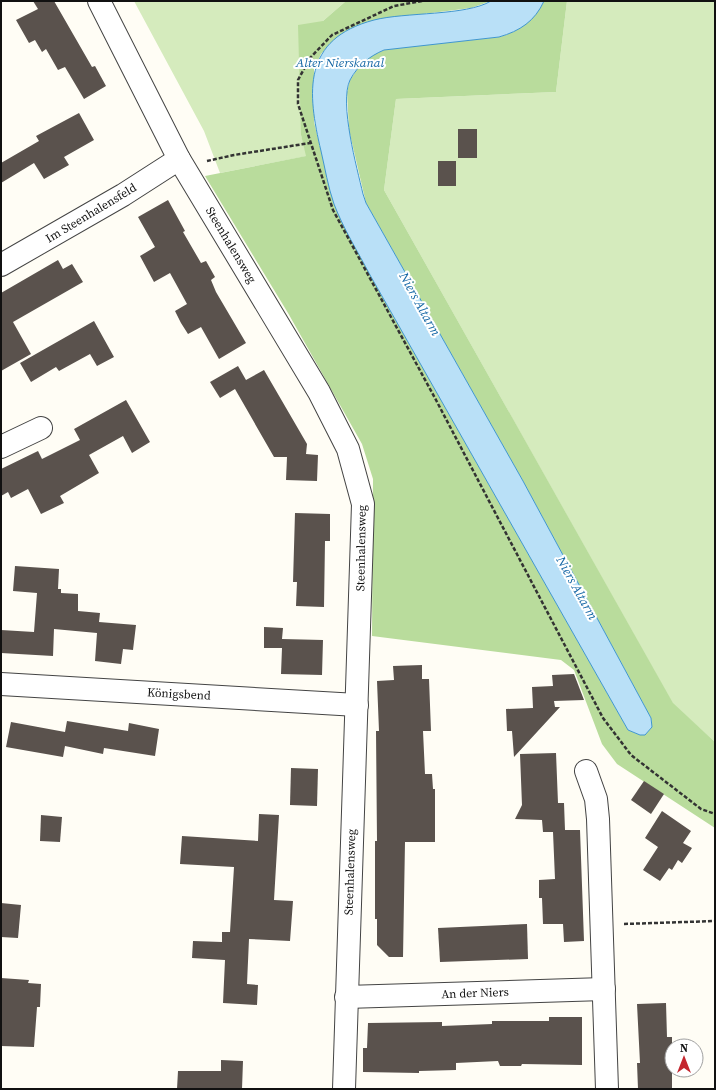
<svg xmlns="http://www.w3.org/2000/svg" width="716" height="1090" font-family="'Source Serif 4',serif">
<rect width="100%" height="100%" fill="#fffdf5"/>
<!-- green -->
<g fill="#d5ebbd">
<polygon points="134,1 346,1 323,21 301,135 307,156 220,173 204,131"/>
<polygon points="567,1 715,1 715,742 673,704 384,190 396,99 556,92"/>
</g>
<!-- forest -->
<path fill="#b9dc9c" d="M346 1H491L471 8 415 15 330 44 321 54 314 69V122L334 204 370 275 628 730 640 735H645L652 727 651 718 523 481 366 203 349 130 347 92 350 80 361 64 372 55 384 50 398 48 499 37C518 32 536 19 544 1H567L556 92 396 99 384 190 673 703 715 742V828L617 764 602 744 574 670 561 660 372 636 373 479 362 444 288 313 205 176 306 156 301 135 298 25 323 21Z"/>
<!-- water -->
<path fill="#b9e0f7" stroke="#3f96cf" d="M491 1H544C535 21 520 31 499 37L384 50C370 56 358 65 350 80 339 103 357 168 363 194L366 203 523 481 651 718 652 727 645 735H640L628 730 370 275C358 252 343 228 334 204 328 187 325 168 321 151 307 92 302 39 374 20 405 12 466 16 491 1Z"/>
<!-- building -->
<g fill="#5a524d">
<polygon points="33,1 54,1 92,67 95,66 106,86 84,99 65,67 58,70 46,49 42,52 35,40 29,43 16,20 38,9"/>
<polygon points="79,113 94,140 64,157 69,165 44,179 34,163 1,183 1,163 39,141 36,136"/>
<rect x="458" y="129" width="19" height="29"/>
<rect x="438" y="161" width="18" height="25"/>
<polygon points="168,200 185,231 183,232 201,263 206,261 215,277 211,280 216,292 246,343 219,359 201,327 188,334 181,323 175,311 187,304 170,273 154,282 140,256 155,247 138,217"/>
<polygon points="58,260 63,269 72,264 83,282 13,322 31,354 1,371 1,293"/>
<polygon points="94,321 114,357 97,366 90,354 59,371 56,367 31,382 20,363"/>
<polygon points="238,366 246,380 264,370 307,444 306,454 318,455 317,481 286,480 287,457 274,457 235,389 220,398 210,382"/>
<polygon points="126,400 150,442 132,453 123,436 89,455 99,473 60,496 64,503 41,514 28,489 11,498 8,492 1,496 1,469 38,451 42,459 80,440 74,429"/>
<polygon points="295,513 330,514 330,541 325,541 324,607 296,606 297,582 293,582"/>
<polygon points="15,566 59,569 58,589 61,589 61,593 78,594 78,611 100,613 99,622 136,625 133,650 123,649 121,664 95,661 97,633 54,629 53,656 1,653 1,630 34,632 37,593 13,591"/>
<polygon points="264,627 283,628 282,639 323,640 322,675 281,674 282,648 264,648"/>
<polygon points="422,665 422,679 429,679 431,731 423,731 425,774 432,774 433,789 435,789 435,842 405,842 403,957 389,957 377,945 377,919 375,919 375,841 377,841 376,731 379,731 377,681 394,680 393,666"/>
<polygon points="574,674 584,700 554,701 555,707 560,707 514,757 512,731 507,731 506,709 533,708 532,687 553,686 552,675"/>
<polygon points="67,721 128,731 129,723 159,729 155,756 104,748 103,754 65,746 63,757 6,747 11,722 65,732"/>
<polygon points="556,753 558,803 564,803 565,830 580,830 584,941 564,942 563,924 543,924 542,898 539,898 539,880 555,879 553,832 543,832 542,820 515,819 522,805 520,754"/>
<polygon points="291,768 318,769 317,806 290,805"/>
<polygon points="644,781 664,794 651,814 631,800"/>
<polygon points="662,811 691,831 683,843 692,848 682,863 678,860 672,870 669,868 660,881 643,870 658,847 645,838"/>
<polygon points="259,814 279,815 274,900 293,901 290,941 249,939 247,984 258,985 257,1005 223,1003 225,960 192,958 193,941 222,942 222,932 230,932 234,867 180,864 182,836 258,841"/>
<polygon points="41,815 62,817 60,842 40,841"/>
<polygon points="1,903 21,905 18,938 1,937"/>
<polygon points="527,924 528,959 440,962 438,928"/>
<polygon points="1,978 29,980 28,983 41,984 40,1007 37,1007 34,1047 1,1046"/>
<polygon points="666,1003 667,1037 672,1037 672,1089 638,1089 637,1063 640,1063 637,1004"/>
<polygon points="549,1017 582,1017 582,1065 522,1064 521,1066 500,1066 498,1061 456,1063 456,1070 419,1071 419,1073 363,1072 363,1048 367,1048 368,1023 442,1022 442,1026 492,1024 492,1021 549,1021"/>
<polygon points="221,1060 243,1061 242,1089 177,1089 178,1071 221,1071"/>
</g>
<g fill="none" stroke-linecap="round" stroke-linejoin="round">
<defs>
<g id="minor">
<polyline points="99,1 179,159 319,392 348,449 363,504 344,1089"/>
<polyline points="1,265 123,195 179,159"/>
<polyline points="1,447 41,428"/>
<polyline points="1,684 357,705"/>
<polyline points="586,771 596,799 598,819 607,1089"/>
<polyline points="346,997 604,989"/>
</g>
</defs>
<!-- minor casing -->
<use href="#minor" stroke="#444" stroke-width="24"/>
<!-- path -->
<g stroke="#333" stroke-width="2.5" stroke-dasharray="4 2" stroke-linecap="butt">
<polyline points="422,1 394,6 332,35 310,58 298,80 298,104 333,210 436,400 603,718 631,755 701,809 715,814"/>
<polyline points="207,161 234,155 310,143"/>
<polyline points="624,924 715,921"/>
</g>
<!-- minor -->
<use href="#minor" stroke="#fff" stroke-width="22"/>
</g>
<g text-anchor="middle" dominant-baseline="central" stroke-width="4" stroke-linejoin="round" paint-order="stroke">
<!-- street labels -->
<g font-size="12" fill="#111" stroke="#fff">
<text transform="translate(91 213) rotate(-31)">Im Steenhalensfeld</text>
<text transform="translate(231 245) rotate(59)">Steenhalensweg</text>
<text transform="translate(361 548) rotate(-89)">Steenhalensweg</text>
<text transform="translate(179 694) rotate(3)">Königsbend</text>
<text transform="translate(350 872) rotate(-88)">Steenhalensweg</text>
<text transform="translate(475 993) rotate(-2)">An der Niers</text>
</g>
<!-- water labels -->
<g font-size="13" font-style="italic" fill="#1768a6" stroke="#fff">
<text x="340" y="62">Alter Nierskanal</text>
<text transform="translate(420 304) rotate(61)">Niers Altarm</text>
<text transform="translate(577 588) rotate(61)">Niers Altarm</text>
</g>
</g>
<!-- border -->
<rect width="716" height="1090" fill="none" stroke="#111111" stroke-width="4"/>
<!-- north arrow -->
<g transform="translate(684 1058)"><circle r="19" fill="#ffffff" stroke="#a0a0a0"/>
<path d="M0-3L7 15L0 10L-7 15Z" fill="#c4262e"/>
<text y="-6" font-size="11" font-weight="bold" text-anchor="middle" fill="#111111">N</text>
</g>
</svg>
